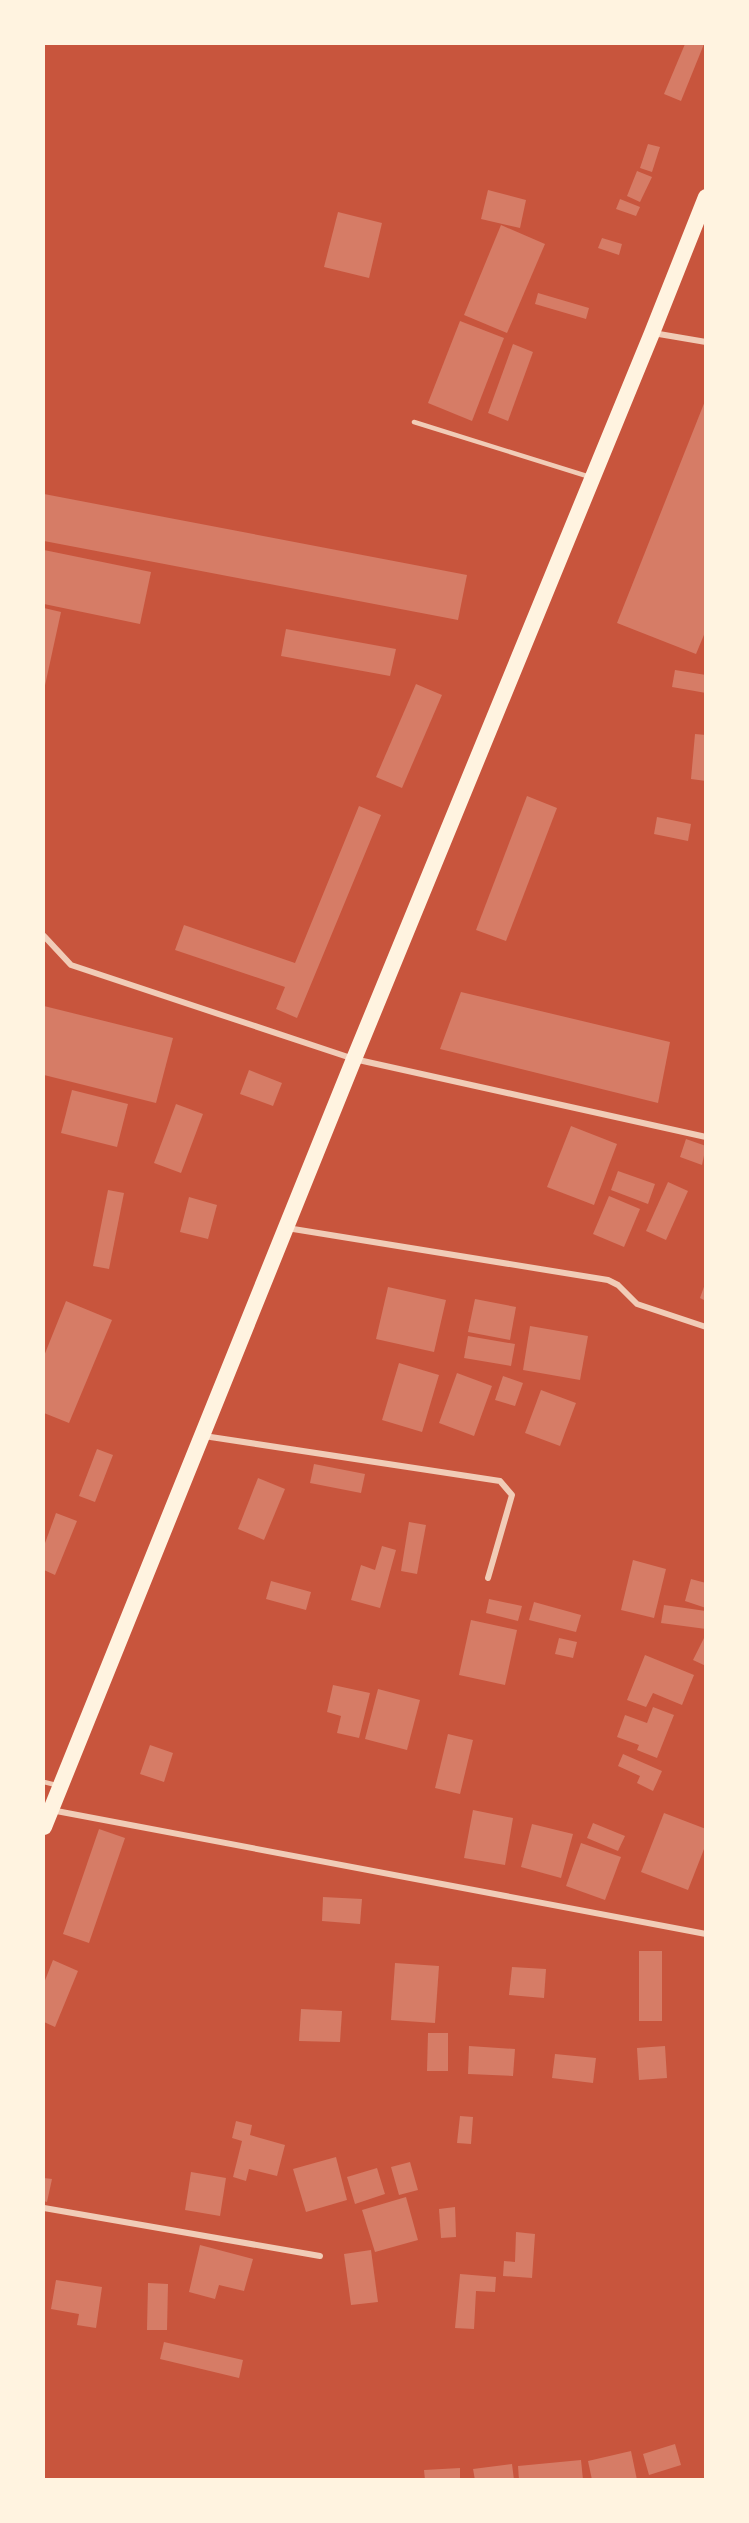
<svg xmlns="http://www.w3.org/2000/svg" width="749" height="2523" font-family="Quicksand,sans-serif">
<rect width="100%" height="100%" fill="#c8553d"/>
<!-- building -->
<g fill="#d67c66">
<polygon points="685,44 704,44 681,101 664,94"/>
<polygon points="648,144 660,147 652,172 640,168"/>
<polygon points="637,171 652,177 640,202 627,196"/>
<polygon points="488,190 526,200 520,228 481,219"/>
<polygon points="620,199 640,207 636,216 616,209"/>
<polygon points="338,212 382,223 369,278 324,267"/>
<polygon points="501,225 545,244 507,333 464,315"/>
<polygon points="602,238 622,244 619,255 598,248"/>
<polygon points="538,293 589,308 586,319 535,304"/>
<polygon points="460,321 504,338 472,421 428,403"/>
<polygon points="513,344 533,352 508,421 488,413"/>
<polygon points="705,401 706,630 696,654 617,623"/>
<polygon points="44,494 467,575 458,620 44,541"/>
<polygon points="44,550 151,572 140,624 44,604"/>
<polygon points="44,608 61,612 44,690"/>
<polygon points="286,629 396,649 390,676 281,656"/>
<polygon points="675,670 706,675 706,693 672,687"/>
<polygon points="416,684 442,695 402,788 376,777"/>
<polygon points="695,734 706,735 706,781 691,779"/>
<polygon points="527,796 557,808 506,941 476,930"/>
<polygon points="359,806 381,815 297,1018 276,1009 285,987 175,950 184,925 295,963"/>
<polygon points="657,817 691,824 688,841 654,834"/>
<polygon points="461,992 670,1042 658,1103 440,1049"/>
<polygon points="44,1006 173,1038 156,1103 44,1075"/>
<polygon points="249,1070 282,1083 273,1106 240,1094"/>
<polygon points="72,1090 128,1104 117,1147 61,1133"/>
<polygon points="176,1104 203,1114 181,1173 154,1163"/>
<polygon points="571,1126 617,1144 594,1205 547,1187"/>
<polygon points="686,1139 706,1146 702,1165 680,1157"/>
<polygon points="618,1171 655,1184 648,1204 611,1190"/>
<polygon points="668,1182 688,1191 666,1240 646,1231"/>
<polygon points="108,1190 124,1193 109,1269 93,1266"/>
<polygon points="609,1196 640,1209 624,1247 593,1234"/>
<polygon points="189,1197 217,1205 208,1239 180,1232"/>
<polygon points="705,1284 706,1284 706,1301 700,1298"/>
<polygon points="388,1287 446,1300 434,1352 376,1339"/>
<polygon points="475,1299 516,1307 510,1340 468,1332"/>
<polygon points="66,1301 112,1320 69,1423 44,1413 44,1356"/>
<polygon points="530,1326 588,1336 580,1380 523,1370"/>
<polygon points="468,1336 515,1344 511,1366 464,1358"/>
<polygon points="399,1363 439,1375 422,1432 382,1420"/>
<polygon points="457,1373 492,1386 474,1436 439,1423"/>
<polygon points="503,1376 523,1383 515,1406 495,1400"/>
<polygon points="541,1390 576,1403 560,1446 525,1433"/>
<polygon points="97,1449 113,1455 95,1502 79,1496"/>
<polygon points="314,1464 365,1474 361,1493 310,1483"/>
<polygon points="258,1478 285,1489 264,1540 238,1529"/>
<polygon points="56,1513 77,1521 55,1575 44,1570 44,1546"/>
<polygon points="409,1522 426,1525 417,1574 401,1571"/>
<polygon points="382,1546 396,1550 380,1608 351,1600 361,1565 375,1570"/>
<polygon points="633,1560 666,1569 654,1618 621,1610"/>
<polygon points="691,1579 706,1583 706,1608 685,1601"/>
<polygon points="271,1581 311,1592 306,1610 266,1599"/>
<polygon points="489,1599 522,1606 518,1621 486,1613"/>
<polygon points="534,1602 581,1615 576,1632 529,1620"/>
<polygon points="664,1605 706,1611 706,1629 661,1623"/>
<polygon points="471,1620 517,1630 505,1685 459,1675"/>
<polygon points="706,1634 706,1666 693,1660"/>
<polygon points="559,1638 577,1642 573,1658 555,1654"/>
<polygon points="645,1655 694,1675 682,1705 653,1693 646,1707 627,1700"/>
<polygon points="333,1685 370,1693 359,1738 337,1733 341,1716 327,1712"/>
<polygon points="378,1689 420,1700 407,1750 365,1739"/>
<polygon points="653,1707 674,1715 657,1758 637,1750 639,1745 617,1737 625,1715 647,1723"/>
<polygon points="448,1734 473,1740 460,1794 435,1788"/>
<polygon points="150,1745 173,1753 164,1782 140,1774"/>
<polygon points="623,1754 662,1771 653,1791 637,1783 640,1776 618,1766"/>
<polygon points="473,1810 513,1818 505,1865 464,1858"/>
<polygon points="664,1813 706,1829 706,1844 688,1890 641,1872"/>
<polygon points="593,1823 625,1836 618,1851 587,1838"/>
<polygon points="532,1824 573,1834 561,1878 521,1867"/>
<polygon points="99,1829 125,1838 89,1943 63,1934"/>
<polygon points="581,1843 621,1857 605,1900 566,1886"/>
<polygon points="323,1897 362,1899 360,1924 322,1921"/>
<rect x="639" y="1951" width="23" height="70"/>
<polygon points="53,1960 78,1971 55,2027 44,2022 44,1983"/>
<polygon points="395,1963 439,1966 435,2023 391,2020"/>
<polygon points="512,1967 546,1969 544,1998 509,1995"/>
<polygon points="301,2009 342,2011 340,2042 299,2041"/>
<polygon points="428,2033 448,2033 448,2071 427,2071"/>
<polygon points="469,2046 515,2049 513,2076 468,2074"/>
<polygon points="665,2046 667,2078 639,2080 637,2048"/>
<polygon points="555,2054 596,2058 593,2083 552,2078"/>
<polygon points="460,2116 473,2117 471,2144 457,2143"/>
<polygon points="236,2121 252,2125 250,2135 285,2145 277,2176 249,2169 246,2181 233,2177 242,2141 232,2138"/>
<polygon points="336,2157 347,2200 306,2212 293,2169"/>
<polygon points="410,2162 418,2190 399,2195 391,2167"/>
<polygon points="377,2168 385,2194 355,2204 347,2177"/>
<polygon points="191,2172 226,2178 220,2216 185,2210"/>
<polygon points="44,2178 52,2179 47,2202 44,2201"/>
<polygon points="406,2197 418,2240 375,2252 362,2210"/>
<polygon points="455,2207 456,2237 441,2238 439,2209"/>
<polygon points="516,2232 535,2234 532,2278 503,2276 504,2261 515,2262"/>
<polygon points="200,2245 253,2259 244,2291 219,2285 215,2299 189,2292"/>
<polygon points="371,2250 378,2302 351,2305 344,2254"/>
<polygon points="460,2274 496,2277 495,2292 476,2291 474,2329 455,2328"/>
<polygon points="56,2280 102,2287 96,2328 77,2325 79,2314 51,2309"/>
<polygon points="148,2283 168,2284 167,2330 147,2330"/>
<polygon points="164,2342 243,2360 239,2378 160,2359"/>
<polygon points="675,2444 681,2465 649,2475 643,2454"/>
<polygon points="631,2451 637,2480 592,2480 588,2461"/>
<polygon points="581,2460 583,2480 519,2480 518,2466"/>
<polygon points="512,2464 514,2480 475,2480 473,2469"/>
<polygon points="460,2468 460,2480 425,2480 424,2470"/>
</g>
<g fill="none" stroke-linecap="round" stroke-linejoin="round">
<!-- service -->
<g stroke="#f1ccb7" stroke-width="4.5">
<polyline points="414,422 590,477"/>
<polyline points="44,1782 56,1785"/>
</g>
<!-- minor -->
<g stroke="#f1ccb7" stroke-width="6">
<polyline points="653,333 706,342"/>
<polyline points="44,936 71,965 354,1059 706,1137"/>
<polyline points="287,1228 608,1280 618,1285 637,1304 706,1327"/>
<polyline points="204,1436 500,1481 512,1495 488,1578"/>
<polyline points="51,1810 706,1934"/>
<polyline points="44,2208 320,2256"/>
</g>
<!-- trunk -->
<polyline stroke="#fff3e0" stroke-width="16" points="44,1827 354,1059 652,333 706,197"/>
</g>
<!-- border -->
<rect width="749" height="2523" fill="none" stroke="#fff3e0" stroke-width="90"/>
</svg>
